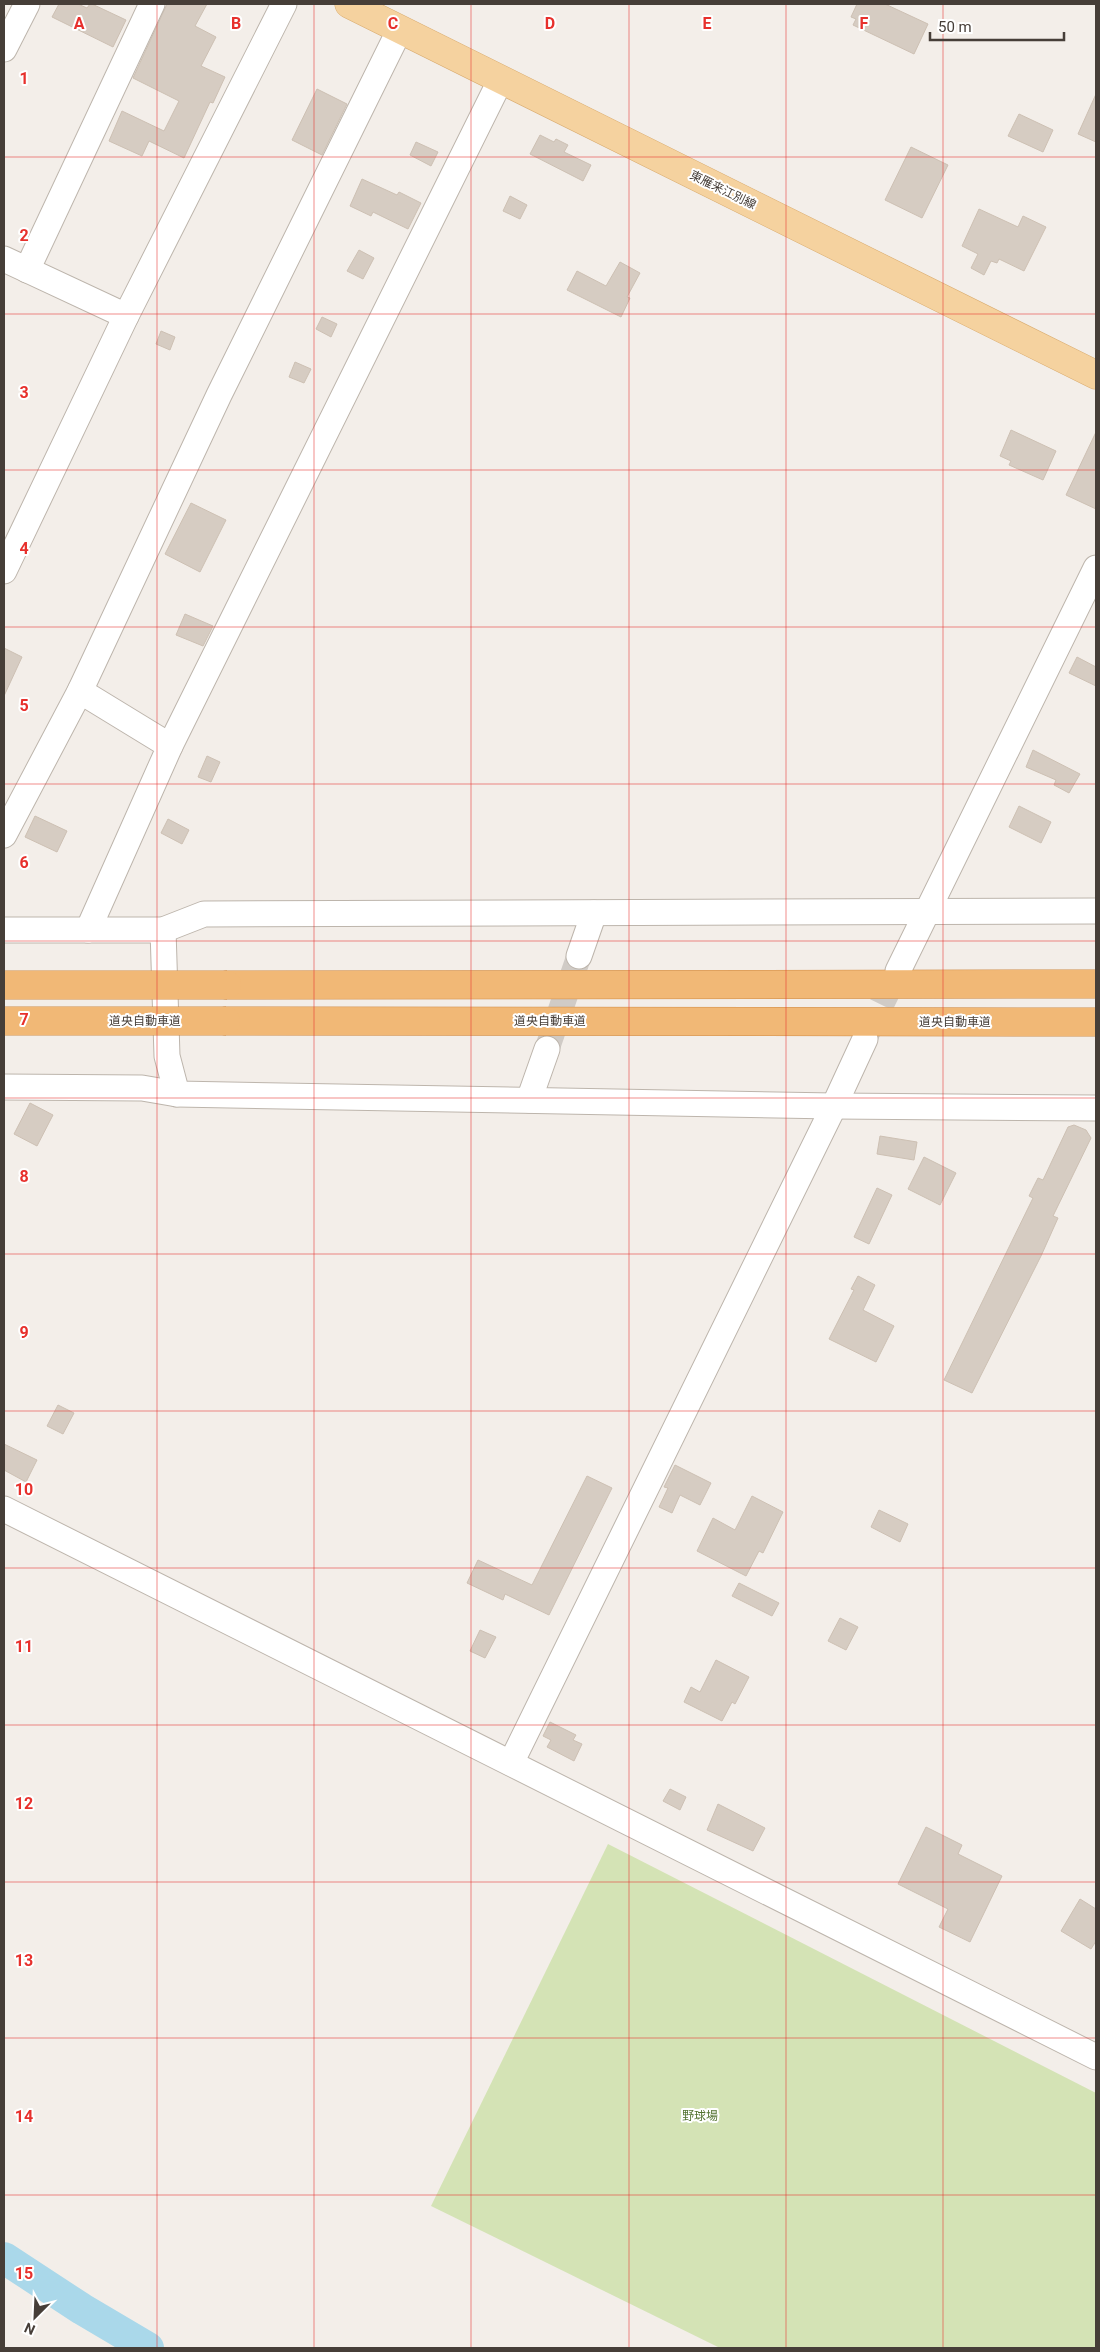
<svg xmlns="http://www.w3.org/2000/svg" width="1100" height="2352" font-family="Roboto,'Noto Sans JP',sans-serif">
<rect width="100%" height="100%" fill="#f3eee9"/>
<!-- green -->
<polygon fill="#d4e3b5" points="608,1844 1096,2093 1096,2348 720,2348 431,2206"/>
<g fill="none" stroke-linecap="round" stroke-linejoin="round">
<!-- river -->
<polyline stroke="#aad8ea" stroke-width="32" points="4,2258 82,2309 148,2348"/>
</g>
<!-- building -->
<g fill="#d6ccc2" stroke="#cdc0b3">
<polygon points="59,4 78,4 87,8 90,4 92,4 126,20 113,47 52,17"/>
<polygon points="167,4 207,4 195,26 216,37 201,66 225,77 213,103 210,102 184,158 149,141 142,156 109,141 122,111 164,131 179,101 133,78"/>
<polygon points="857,4 885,4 928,24 914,54 853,25 856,19 851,17"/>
<polygon points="317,89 347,104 322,155 292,140"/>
<polygon points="1096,94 1096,142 1078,134"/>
<polygon points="1019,114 1053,130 1043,152 1008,136"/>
<polygon points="540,135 554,142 556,139 568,145 564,152 591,165 583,181 530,154"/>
<polygon points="416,142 438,152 431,166 410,155"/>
<polygon points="911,147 948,165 922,218 885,200"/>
<polygon points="362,179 397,195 399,192 421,203 408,229 373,212 371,216 350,206"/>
<polygon points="510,196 527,205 520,219 503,211"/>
<polygon points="979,209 1018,227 1023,216 1046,227 1024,271 999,259 997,263 991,261 984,275 971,268 978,254 962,246"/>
<polygon points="359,250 374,258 363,279 347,271"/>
<polygon points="620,262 640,273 627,297 630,298 621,317 567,290 577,271 606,286"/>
<polygon points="322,317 337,324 331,337 316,329"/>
<polygon points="161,331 175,337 170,350 156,344"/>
<polygon points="295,362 311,369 304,383 289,377"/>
<polygon points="1011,430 1056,451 1043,480 1009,465 1011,461 1000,456"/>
<polygon points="1096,432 1096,509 1066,495"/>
<polygon points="191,503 226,520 200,572 165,554"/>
<polygon points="185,614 213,626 203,646 176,635"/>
<polygon points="4,648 22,657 4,696"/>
<polygon points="1077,657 1096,667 1096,686 1069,673"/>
<polygon points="1033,750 1080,774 1069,793 1054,785 1056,780 1026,767"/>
<polygon points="207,756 220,762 211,782 198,777"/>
<polygon points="1019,806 1051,822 1041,843 1009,827"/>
<polygon points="35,816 67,831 57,852 25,837"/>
<polygon points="168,819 189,830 182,844 161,833"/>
<polygon points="30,1103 53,1115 37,1146 14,1134"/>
<polygon points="1074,1125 1086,1130 1091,1138 1053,1216 1058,1218 1041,1256 972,1393 944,1380 1033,1198 1029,1196 1038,1178 1043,1180 1068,1127"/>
<polygon points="880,1136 917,1142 914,1160 877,1154"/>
<polygon points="924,1157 956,1173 940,1205 908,1189"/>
<polygon points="877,1188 892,1195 869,1244 854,1237"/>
<polygon points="858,1276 875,1285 863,1310 894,1326 876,1362 829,1339 854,1290 851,1289"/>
<polygon points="58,1405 74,1413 63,1434 47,1426"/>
<polygon points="4,1444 37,1460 26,1482 4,1470"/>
<polygon points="675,1465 711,1483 700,1505 680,1495 672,1513 659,1507 668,1488 664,1487"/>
<polygon points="587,1476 612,1488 549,1615 505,1594 503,1600 467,1583 478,1560 532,1585"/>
<polygon points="752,1496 783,1512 763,1553 759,1551 746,1576 697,1551 713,1518 735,1530"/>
<polygon points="879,1510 908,1524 900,1542 871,1527"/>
<polygon points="739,1583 779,1603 772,1616 732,1596"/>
<polygon points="840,1618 858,1627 846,1650 828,1641"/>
<polygon points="480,1630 496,1637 485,1658 470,1651"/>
<polygon points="716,1660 749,1677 735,1704 732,1702 722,1721 684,1702 691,1687 700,1692"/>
<polygon points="550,1722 576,1735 573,1740 582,1744 574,1761 547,1747 551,1740 543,1736"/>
<polygon points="670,1789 686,1797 680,1810 663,1801"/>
<polygon points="718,1804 765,1828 753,1851 707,1830"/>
<polygon points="926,1827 962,1845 958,1854 1002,1876 970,1942 939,1927 948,1909 898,1884"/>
<polygon points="1080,1899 1096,1909 1096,1941 1091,1949 1061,1931"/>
</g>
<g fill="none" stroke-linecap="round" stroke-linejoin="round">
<!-- minor-tunnel -->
<g stroke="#d0cbc6" stroke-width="25" stroke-dasharray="25 12" stroke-linecap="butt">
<polyline points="865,1038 898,971"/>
<polyline points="547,1049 579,956"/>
</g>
<defs>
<g id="minor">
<polyline points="4,49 27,4"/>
<polyline points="4,259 126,316"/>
<polyline points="27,270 152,4"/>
<polyline points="4,571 126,316 284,4"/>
<polyline points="80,691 170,746 88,930"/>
<polyline points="170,746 501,79"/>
<polyline points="4,835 80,691 219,395 400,29"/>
<polyline points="4,930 163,930 204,914 1096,911"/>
<polyline points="163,930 167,1056 177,1094"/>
<polyline points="579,956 594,913"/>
<polyline points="898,971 1096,568"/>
<polyline points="4,1087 142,1088 177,1094 834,1106 1096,1108"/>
<polyline points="529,1100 547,1049"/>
<polyline points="4,1509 1096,2057"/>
<polyline points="511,1763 834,1106 865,1039"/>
</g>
<polyline id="major" points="349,4 1096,375"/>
<g id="highway">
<polyline points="227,985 1096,984"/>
<polyline points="226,1021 1096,1022"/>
</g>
</defs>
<!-- minor casing -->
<use href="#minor" stroke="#bdb5ac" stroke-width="27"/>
<!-- major casing -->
<use href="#major" stroke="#d9ac70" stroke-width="29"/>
<!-- highway casing -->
<use href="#highway" stroke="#cf8b46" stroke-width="29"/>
<!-- minor -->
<use href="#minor" stroke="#fff" stroke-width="25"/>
<!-- major -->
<use href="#major" stroke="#f5d29f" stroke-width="28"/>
<!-- highway -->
<use href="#highway" stroke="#f1b876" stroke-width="28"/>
<defs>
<g id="highway-bridge">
<polyline points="4,985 227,985"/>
<polyline points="4,1021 226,1021"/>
</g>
</defs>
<!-- highway-bridge casing -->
<use href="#highway-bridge" stroke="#cf8b46" stroke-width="29" stroke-linecap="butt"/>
<!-- highway-bridge -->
<use href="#highway-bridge" stroke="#f1b876" stroke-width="28"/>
</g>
<!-- grid -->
<path fill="none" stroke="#e7302c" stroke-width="1" stroke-opacity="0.55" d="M157 4V2348M314 4V2348M471 4V2348M629 4V2348M786 4V2348M943 4V2348M4 157H1096M4 314H1096M4 470H1096M4 627H1096M4 784H1096M4 941H1096M4 1098H1096M4 1254H1096M4 1411H1096M4 1568H1096M4 1725H1096M4 1882H1096M4 2038H1096M4 2195H1096"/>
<g text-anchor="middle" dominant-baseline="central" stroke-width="4" stroke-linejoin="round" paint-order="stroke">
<!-- street labels -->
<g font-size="12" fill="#463e38" stroke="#fff">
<text transform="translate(723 190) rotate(26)">東雁来江別線</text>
<text x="145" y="1021">道央自動車道</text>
<text x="550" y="1021">道央自動車道</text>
<text x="955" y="1022">道央自動車道</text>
</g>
<!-- park labels -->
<g font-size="12" fill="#527230" stroke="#fff">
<text x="700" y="2116">野球場</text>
</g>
</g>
<g font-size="16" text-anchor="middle" font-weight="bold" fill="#e7302c" stroke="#fff" stroke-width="4" stroke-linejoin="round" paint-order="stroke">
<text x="79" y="29">A</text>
<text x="236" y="29">B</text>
<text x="393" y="29">C</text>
<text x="550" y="29">D</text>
<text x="707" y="29">E</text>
<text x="864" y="29">F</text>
<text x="24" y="84">1</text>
<text x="24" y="241">2</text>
<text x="24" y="398">3</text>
<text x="24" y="554">4</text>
<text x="24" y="711">5</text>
<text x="24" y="868">6</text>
<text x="24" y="1025">7</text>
<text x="24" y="1182">8</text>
<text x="24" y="1338">9</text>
<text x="24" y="1495">10</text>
<text x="24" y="1652">11</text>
<text x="24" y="1809">12</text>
<text x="24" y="1966">13</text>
<text x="24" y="2122">14</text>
<text x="24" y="2279">15</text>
</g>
<!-- border -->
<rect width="1100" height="2352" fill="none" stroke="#463e38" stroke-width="10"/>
<!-- north arrow -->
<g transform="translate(35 2317) rotate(204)" stroke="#ffffff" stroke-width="4" paint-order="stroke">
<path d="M0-4L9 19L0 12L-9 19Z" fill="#463e38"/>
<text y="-8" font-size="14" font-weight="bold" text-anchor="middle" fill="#463e38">N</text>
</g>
<!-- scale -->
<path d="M930 32v8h134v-8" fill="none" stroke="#463e38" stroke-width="2.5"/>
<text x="938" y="32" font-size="15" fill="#463e38" stroke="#ffffff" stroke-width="4" paint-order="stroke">50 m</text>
</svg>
